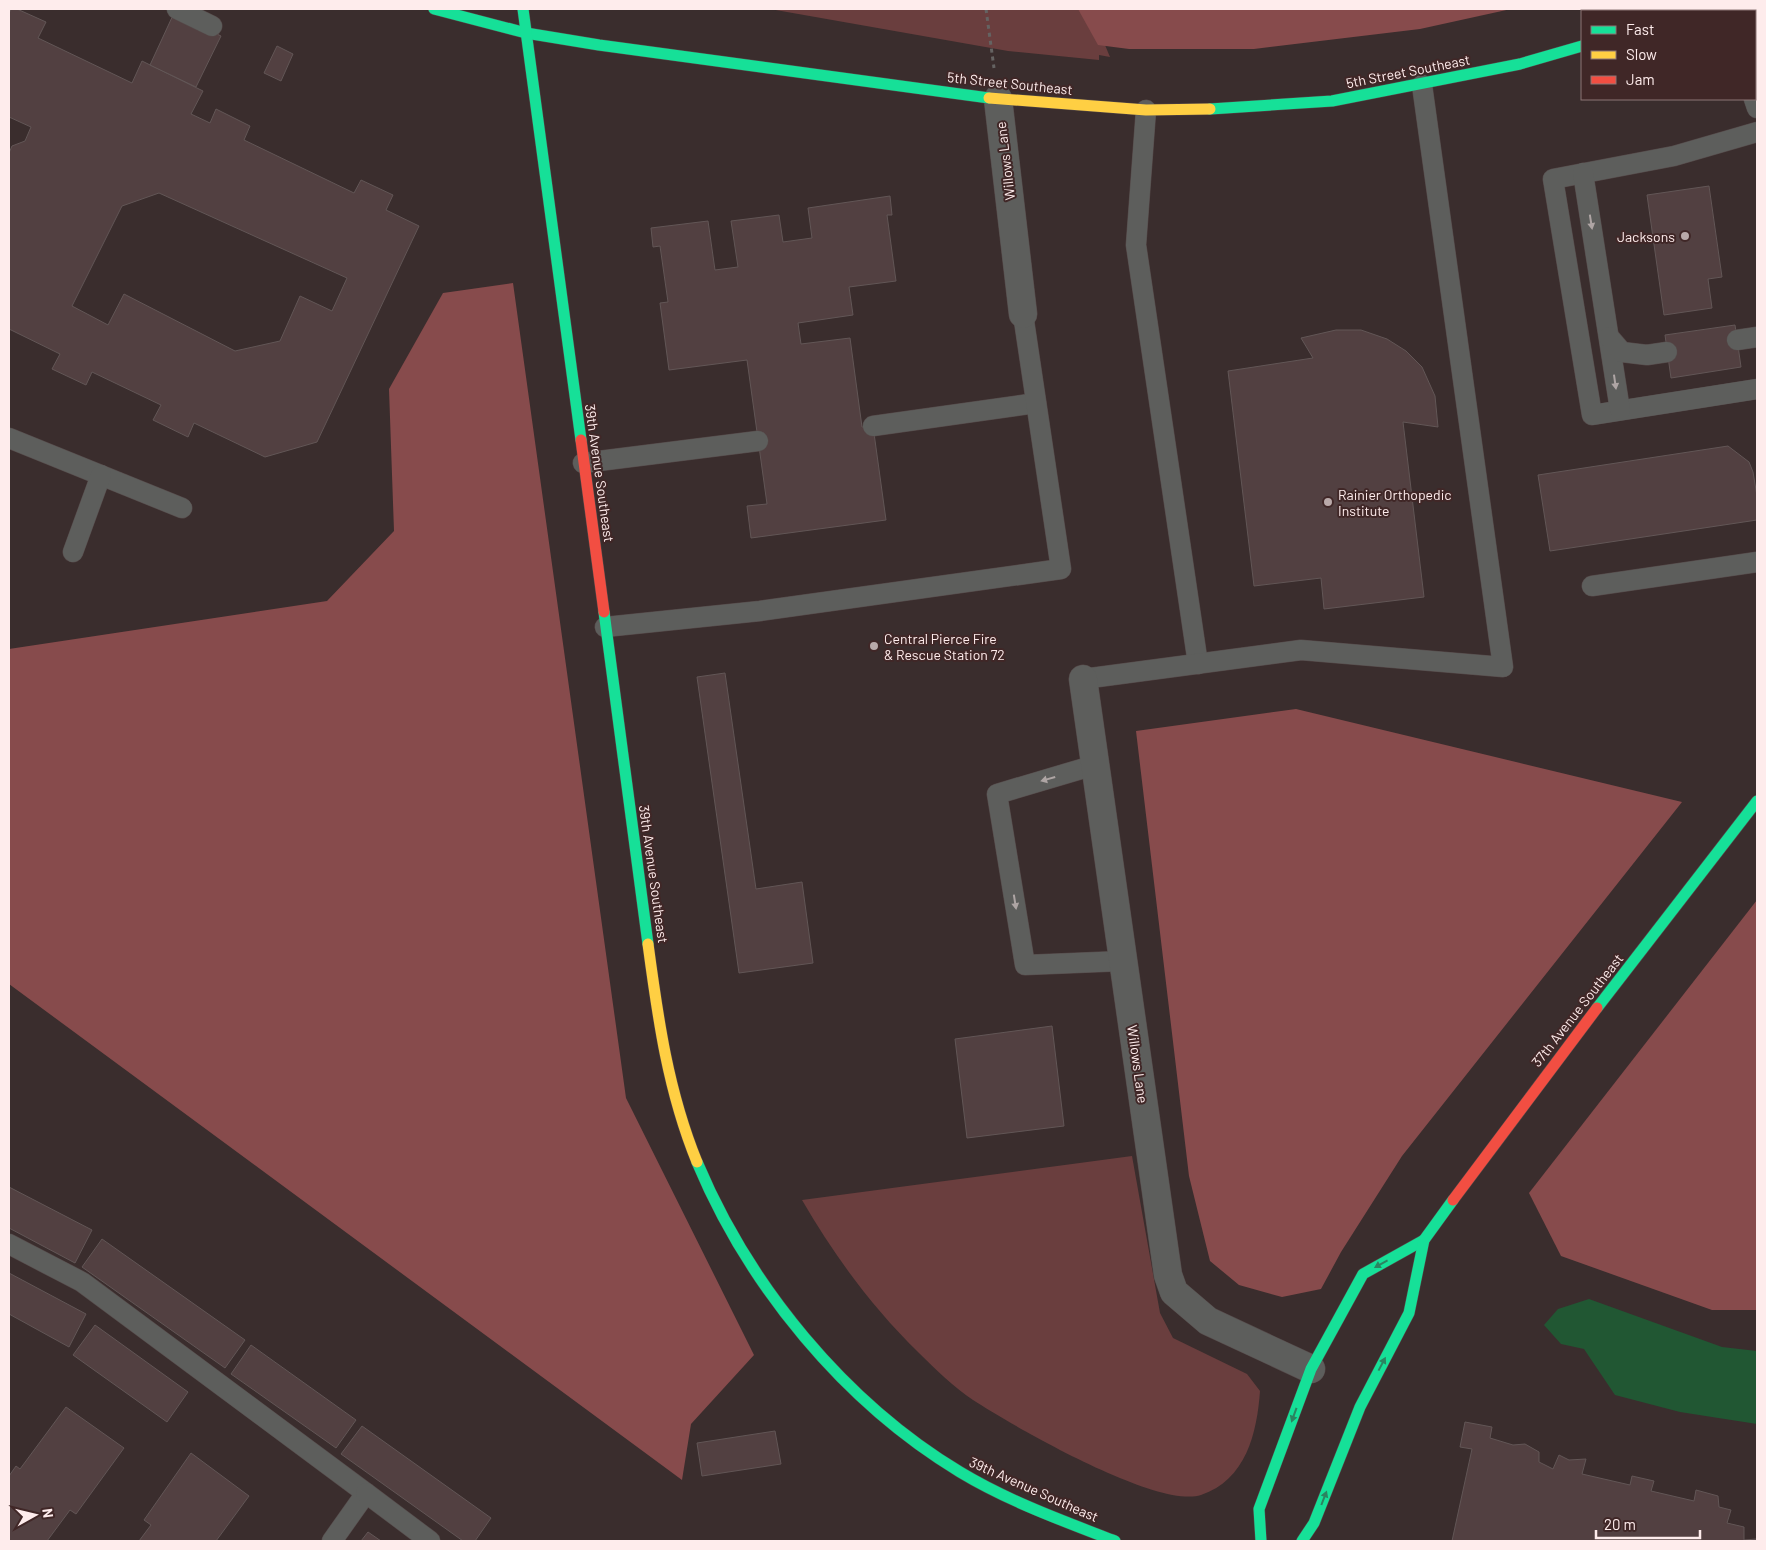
<svg xmlns="http://www.w3.org/2000/svg" width="1766" height="1550" font-family="Barlow,sans-serif">
<rect width="100%" height="100%" fill="#3a2d2d"/>
<!-- green -->
<g fill="#6a3e3e">
<polygon points="770,9 1090,9 1110,57 1099,55 1099,60 1008,51"/>
<path d="M1132 1156 1160 1313 1173 1338 1247 1374 1260 1391C1257 1433 1246 1480 1201 1495 1157 1509 1013 1426 973 1400 954 1387 935 1369 919 1353 871 1306 836 1258 802 1200Z"/>
</g>
<!-- forest -->
<g fill="#874b4c">
<polygon points="1078,9 1511,9 1420,29 1254,49 1129,49 1098,45"/>
<polygon points="513,283 626,1098 754,1355 691,1424 682,1480 9,984 9,649 327,601 394,531 389,389 443,293"/>
<polygon points="1296,709 1682,802 1402,1156 1341,1252 1321,1289 1282,1297 1239,1285 1210,1261 1189,1176 1136,731"/>
<polygon points="1757,900 1757,1310 1712,1310 1561,1256 1529,1193"/>
</g>
<!-- water -->
<polygon fill="#215733" points="1589,1299 1722,1347 1757,1351 1757,1424 1680,1412 1615,1395 1584,1349 1561,1344 1544,1325 1558,1309"/>
<!-- building -->
<g fill="#524041" stroke="#625656" fill-rule="evenodd">
<path d="M11 9H17L46 22 38 38 132 83 142 61 203 91 191 114 210 123 216 109 250 126 244 140 354 193 361 180 393 195 386 210 419 226 317 442 265 457 194 423 188 437 153 420 161 405 92 372 86 385 52 369 60 354 9 329V153L12 146 25 141 31 127 9 117V13ZM159 193 347 278 332 311 300 296 280 341 235 351 124 294 108 325 72 306 122 206Z"/>
<polygon points="174,13 221,36 196,87 150,65"/>
<polygon points="277,46 293,54 281,81 264,73"/>
<polygon points="1709,186 1722,277 1708,279 1712,308 1664,315 1647,195"/>
<polygon points="890,196 892,215 887,215 896,281 849,287 853,315 798,323 801,344 850,338 862,427 873,426 886,520 751,538 747,506 767,504 747,360 669,370 660,303 668,302 660,246 653,247 651,228 708,221 715,270 738,267 731,221 779,215 783,242 812,238 808,208"/>
<polygon points="1735,325 1741,367 1671,378 1665,335"/>
<polygon points="1336,330 1361,330 1387,339 1406,351 1422,367 1435,396 1438,427 1403,422 1424,597 1324,609 1321,578 1254,586 1228,371 1313,358 1301,338"/>
<polygon points="1728,446 1749,462 1753,472 1757,496 1757,520 1550,551 1538,475"/>
<polygon points="725,673 756,889 802,882 813,963 739,973 697,677"/>
<polygon points="1052,1026 1064,1126 967,1138 955,1039"/>
<polygon points="9,1187 92,1230 75,1263 9,1228"/>
<polygon points="102,1239 245,1340 225,1368 82,1267"/>
<polygon points="9,1273 86,1314 69,1347 9,1314"/>
<polygon points="95,1325 188,1392 167,1422 73,1355"/>
<polygon points="251,1345 356,1420 336,1448 231,1374"/>
<polygon points="66,1407 124,1448 76,1514 70,1510 47,1541 9,1541 9,1476 16,1466 20,1469"/>
<polygon points="1465,1422 1492,1427 1490,1438 1513,1445 1525,1444 1539,1452 1539,1462 1553,1469 1559,1455 1569,1460 1586,1459 1582,1474 1630,1485 1632,1476 1654,1481 1651,1491 1694,1501 1696,1490 1718,1496 1719,1507 1731,1510 1727,1523 1744,1527 1744,1540 1757,1539 1757,1541 1452,1541 1472,1449 1460,1447"/>
<polygon points="362,1426 491,1518 475,1541 463,1541 341,1454"/>
<polygon points="775,1431 781,1464 702,1476 697,1443"/>
<polygon points="191,1453 249,1496 216,1541 139,1541 151,1525 144,1520"/>
<polygon points="368,1532 381,1541 361,1541"/>
</g>
<g fill="none" stroke-linecap="round" stroke-linejoin="round">
<defs>
<g id="lane">
<polyline points="177,9 212,26"/>
<polyline points="1723,9 1724,11"/>
<polyline points="1754,99 1757,108"/>
<polyline points="1146,110 1136,245 1198,664"/>
<polyline points="1757,132 1674,156 1553,179 1592,415 1757,389"/>
<polyline points="1583,173 1620,410"/>
<polyline points="1609,337 1622,352 1647,355 1667,352"/>
<polyline points="1737,340 1757,337"/>
<polyline points="873,426 1036,403"/>
<polyline points="9,438 182,508"/>
<polyline points="583,463 758,441"/>
<polyline points="73,552 101,475"/>
<polyline points="1592,586 1757,562"/>
<polyline points="605,627 760,611 1061,569 1023,314"/>
<polyline points="1083,679 1301,650 1503,667 1422,85"/>
<polyline points="1095,765 997,794 1025,965 1123,961"/>
<polyline points="9,1244 82,1282 366,1493 332,1541"/>
<polyline points="366,1493 430,1541"/>
</g>
<g id="street">
<polyline points="998,99 1023,314"/>
<polyline points="1083,679 1168,1275 1174,1292 1208,1321 1311,1369"/>
</g>
<g id="fast">
<polyline points="434,9 526,33 599,45 989,98"/>
<polyline points="523,9 581,440"/>
<polyline points="1691,11 1699,9"/>
<polyline points="1210,109 1332,101 1520,64 1582,46"/>
<polyline points="604,612 648,944"/>
<polyline points="1597,1008 1757,801"/>
<path d="M697 1162C749 1286 844 1402 960 1472 1008 1501 1063 1521 1115 1541"/>
<polyline points="1261,1541 1259,1509 1311,1369 1363,1274 1424,1240"/>
<polyline points="1302,1541 1314,1523 1360,1407 1409,1313 1424,1240 1453,1200"/>
</g>
<g id="slow">
<polyline points="989,98 1146,110 1210,109"/>
<path d="M648 944C658 1019 668 1091 697 1162"/>
</g>
<g id="jam">
<polyline points="581,440 604,612"/>
<polyline points="1453,1200 1597,1008"/>
</g>
</defs>
<!-- lane casing -->
<use href="#lane" stroke="#554949" stroke-width="21"/>
<!-- street casing -->
<use href="#street" stroke="#554949" stroke-width="29"/>
<!-- fast casing -->
<use href="#fast" stroke="#554949" stroke-width="12"/>
<!-- slow casing -->
<use href="#slow" stroke="#554949" stroke-width="12"/>
<!-- jam casing -->
<use href="#jam" stroke="#554949" stroke-width="12"/>
<!-- path -->
<polyline stroke="#656362" stroke-width="3" stroke-dasharray="4 4" stroke-linecap="butt" points="986,9 994,68"/>
<!-- lane -->
<use href="#lane" stroke="#5d5e5c" stroke-width="20"/>
<!-- street -->
<use href="#street" stroke="#5d5e5c" stroke-width="28"/>
<!-- fast -->
<use href="#fast" stroke="#16e098" stroke-width="11"/>
<!-- slow -->
<use href="#slow" stroke="#ffcf43" stroke-width="11"/>
<!-- jam -->
<use href="#jam" stroke="#f24e42" stroke-width="11"/>
</g>
<!-- one-way arrows -->
<defs><path id="oneway-solid" d="M-6-.8H1V-3.2L6.5 0L1 3.2V.8H-6Z" transform="scale(1.25)"/></defs>
<g fill="#aea5a4">
<use href="#oneway-solid" transform="translate(1591 222) rotate(81)"/>
<use href="#oneway-solid" transform="translate(1615 382) rotate(82)"/>
<use href="#oneway-solid" transform="translate(1048 779) rotate(164)"/>
<use href="#oneway-solid" transform="translate(1015 902) rotate(81)"/>
</g>
<g fill="#2b8460">
<use href="#oneway-solid" transform="translate(1381 1264) rotate(151)"/>
<use href="#oneway-solid" transform="translate(1382 1364) rotate(-62)"/>
<use href="#oneway-solid" transform="translate(1294 1415) rotate(110)"/>
<use href="#oneway-solid" transform="translate(1324 1498) rotate(-69)"/>
</g>
<!-- markers -->
<g fill="#b9a9a9" stroke="#402727" stroke-width="2">
<circle cx="1685" cy="236" r="5"/>
<circle cx="1328" cy="502" r="5"/>
<circle cx="874" cy="646" r="5"/>
</g>
<g text-anchor="middle" dominant-baseline="central" stroke-width="4" stroke-linejoin="round" paint-order="stroke">
<!-- street labels -->
<g font-size="14" fill="#feecec" stroke="#402727">
<text transform="translate(1408 71) rotate(-11)">5th Street Southeast</text>
<text transform="translate(1010 83) rotate(6)">5th Street Southeast</text>
<text transform="translate(1005 161) rotate(-97)">Willows Lane</text>
<text transform="translate(600 473) rotate(82)">39th Avenue Southeast</text>
<text transform="translate(654 874) rotate(82)">39th Avenue Southeast</text>
<text transform="translate(1577 1010) rotate(-52)">37th Avenue Southeast</text>
<text transform="translate(1138 1064) rotate(82)">Willows Lane</text>
<text transform="translate(1034 1489) rotate(24)">39th Avenue Southeast</text>
</g>
<!-- poi labels -->
<g font-size="14" fill="#feecec" stroke="#402727" text-anchor="start">
<text x="1675" y="236" text-anchor="end">Jacksons</text>
<text x="1338" y="494">Rainier Orthopedic<tspan x="1338" dy="16">Institute</tspan></text>
<text x="884" y="638">Central Pierce Fire<tspan x="884" dy="16">&amp; Rescue Station 72</tspan></text>
</g>
</g>
<!-- border -->
<rect width="1766" height="1550" fill="none" stroke="#feecec" stroke-width="20"/>
<!-- legend -->
<rect x="1581" y="10" width="175" height="90" fill="#402727" stroke="#8c7676"/>
<rect x="1591" y="26" width="25" height="8" fill="#16e098" stroke="#8c7676"/>
<text x="1626" y="35" font-size="15" fill="#feecec">Fast</text>
<rect x="1591" y="51" width="25" height="8" fill="#ffcf43" stroke="#8c7676"/>
<text x="1626" y="60" font-size="15" fill="#feecec">Slow</text>
<rect x="1591" y="76" width="25" height="8" fill="#f24e42" stroke="#8c7676"/>
<text x="1626" y="85" font-size="15" fill="#feecec">Jam</text>
<!-- north arrow -->
<g transform="translate(35 1515) rotate(82)" stroke="#402727" stroke-width="4" paint-order="stroke">
<path d="M0-4L9 19L0 12L-9 19Z" fill="#feecec"/>
<text y="-8" font-size="14" font-weight="bold" text-anchor="middle" fill="#feecec">N</text>
</g>
<!-- scale -->
<path d="M1596 1530v8h104v-8" fill="none" stroke="#feecec" stroke-width="2.5"/>
<text x="1604" y="1530" font-size="15" fill="#feecec" stroke="#402727" stroke-width="4" paint-order="stroke">20 m</text>
</svg>
